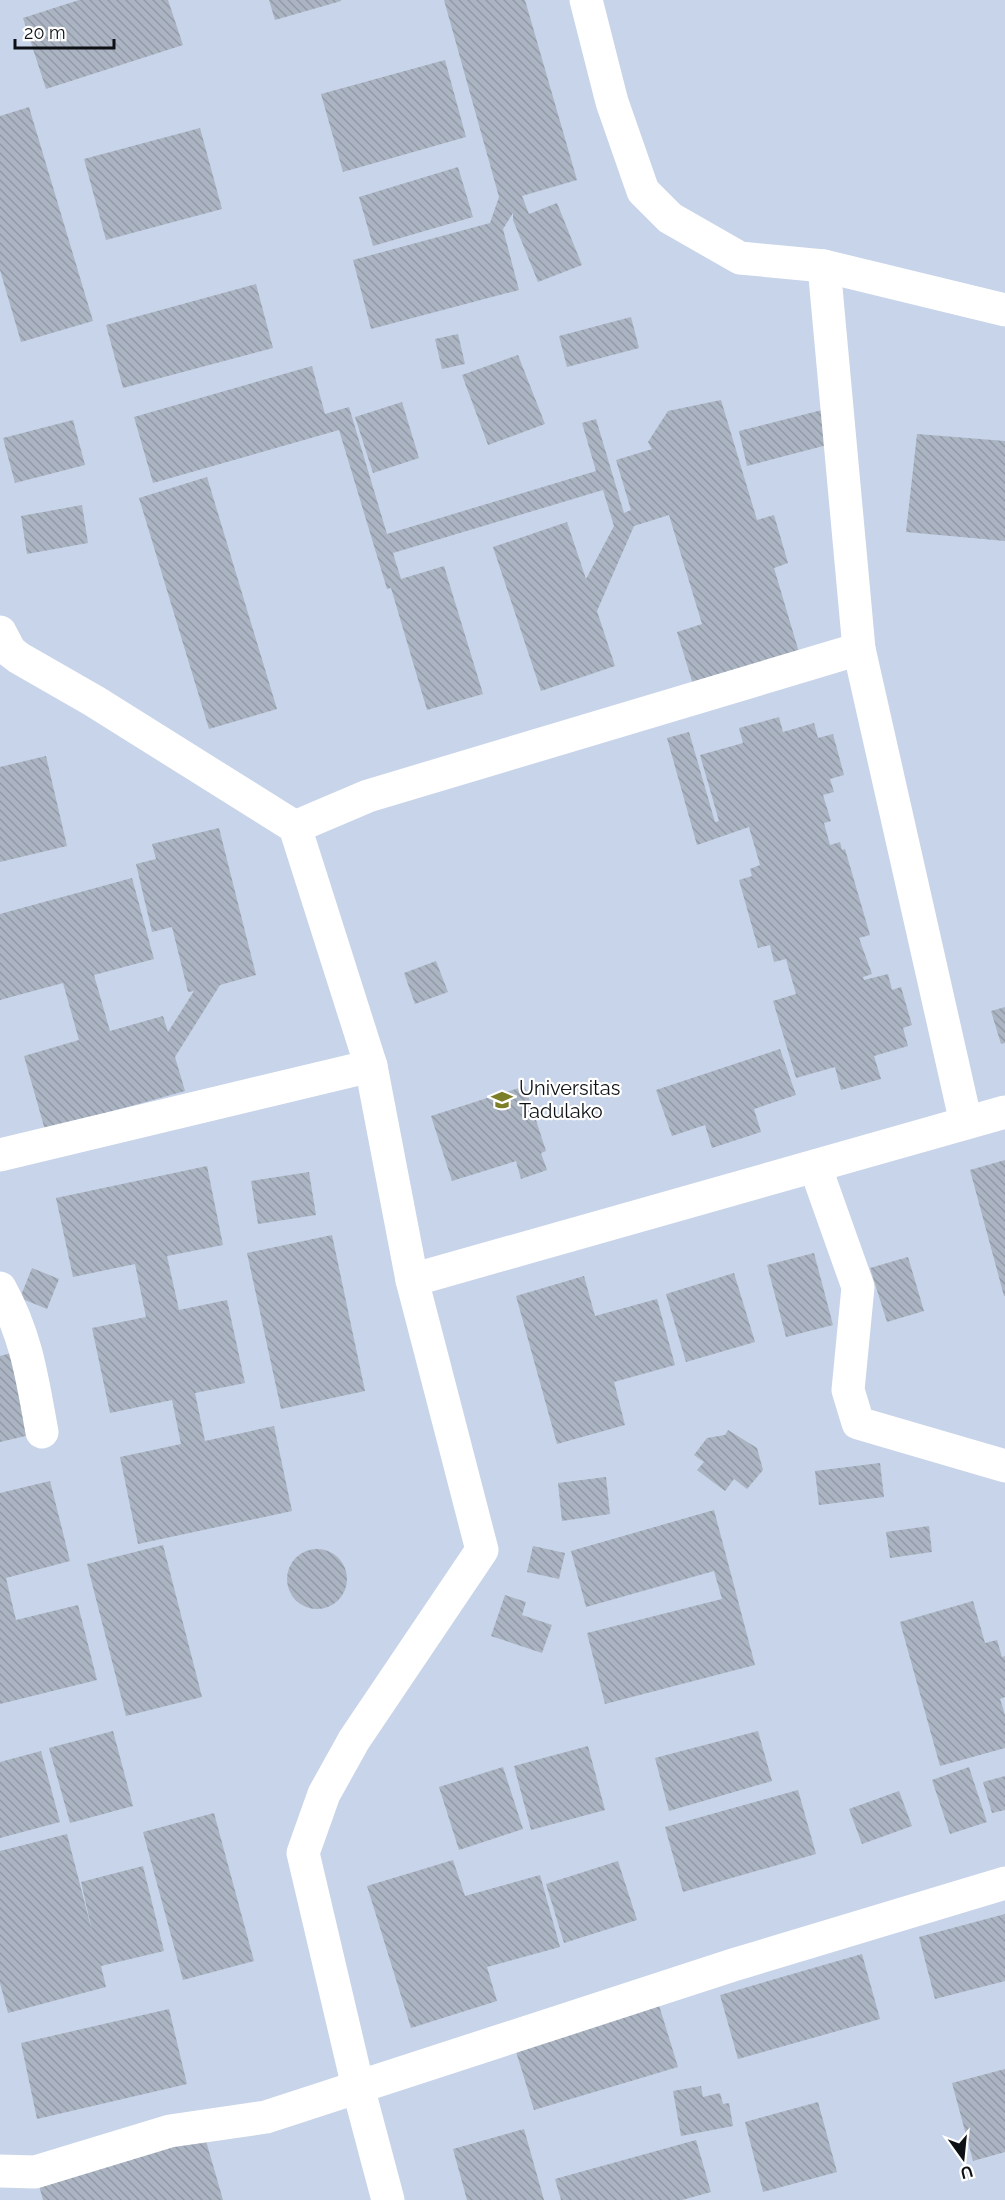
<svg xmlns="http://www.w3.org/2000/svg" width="1005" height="2200" font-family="Raleway,sans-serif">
<defs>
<pattern id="building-back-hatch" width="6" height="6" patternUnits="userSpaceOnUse" patternTransform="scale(1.5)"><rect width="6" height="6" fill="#abb4c2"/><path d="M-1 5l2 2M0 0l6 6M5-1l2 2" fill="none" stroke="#929aa6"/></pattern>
</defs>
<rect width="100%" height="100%" fill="#d6dfee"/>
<!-- built -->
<rect fill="#c7d4e9" x="0" y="0" width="1005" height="2200"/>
<!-- building -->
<g fill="url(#building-back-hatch)">
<polygon points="79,0 168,0 183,45 46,89 23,18"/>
<polygon points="269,0 341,0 341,1 275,20"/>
<polygon points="444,0 525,0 577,180 522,196 529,214 557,203 582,265 538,282 513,220 513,213 503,229 519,290 371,329 353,260 490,223 499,197"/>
<polygon points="445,60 466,137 343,172 321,94"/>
<polygon points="29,107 93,321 21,342 0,270 0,116"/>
<polygon points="200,128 222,209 106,240 84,159"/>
<polygon points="458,167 473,217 373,246 359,197"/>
<polygon points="256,284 273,348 123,388 106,325"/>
<polygon points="631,317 639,348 567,367 559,336"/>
<polygon points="458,334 465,364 442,369 435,339"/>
<polygon points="518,355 545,424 488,445 462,375"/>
<polygon points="312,366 325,414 349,407 387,534 596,471 582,423 596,419 624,513 631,510 616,460 652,449 648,442 668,411 721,400 757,520 774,515 788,563 774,568 801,659 695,691 677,632 702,624 669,515 634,526 597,611 615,666 541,691 493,547 567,522 586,579 614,526 603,490 393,553 401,579 444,566 483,694 427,710 391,588 387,589 339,430 153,483 134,417"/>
<polygon points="402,402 419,458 373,473 355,417"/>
<polygon points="822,410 831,444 747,466 739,431"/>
<polygon points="73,420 85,465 15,483 3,438"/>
<polygon points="917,434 1005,441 1005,541 906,532"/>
<polygon points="207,477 277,709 209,729 139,498"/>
<polygon points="82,505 88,543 27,554 21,516"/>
<polygon points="779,717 783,732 814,723 818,738 833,734 844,775 830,779 834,792 823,795 831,821 824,823 830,845 840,842 842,850 845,849 870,935 859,938 872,974 863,977 864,980 888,974 892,990 901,987 912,1025 903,1028 908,1046 874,1056 881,1079 841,1090 835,1067 796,1078 773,1001 796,994 786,959 774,962 770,945 758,948 739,880 752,876 750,869 760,865 749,827 697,845 667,738 689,732 715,822 719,821 700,755 743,743 739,728"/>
<polygon points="46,756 67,846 0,862 0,767"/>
<polygon points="219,828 256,975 220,985 175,1057 185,1091 45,1130 24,1056 79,1040 63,983 0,1000 0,914 132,878 154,959 94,975 110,1031 163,1016 168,1032 194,991 188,992 172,927 152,932 136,864 156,859 152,844"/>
<polygon points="436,961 448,992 415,1004 404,973"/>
<polygon points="1005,1007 1005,1043 1001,1044 991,1011"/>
<polygon points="780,1049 796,1095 754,1109 761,1132 712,1148 705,1125 672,1136 656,1090"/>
<polygon points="525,1086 546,1151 541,1153 547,1170 521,1179 516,1161 452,1181 431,1116"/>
<polygon points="1005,1160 1005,1296 1004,1296 970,1170"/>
<polygon points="207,1166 223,1245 167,1256 179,1310 227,1300 245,1383 195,1393 205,1441 274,1426 292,1511 138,1544 120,1457 181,1444 172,1400 110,1413 92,1328 146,1317 135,1264 73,1277 56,1198"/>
<polygon points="309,1172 316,1215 258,1224 251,1181"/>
<polygon points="332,1235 365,1391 281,1409 247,1253"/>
<polygon points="814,1253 833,1325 786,1337 767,1265"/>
<polygon points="908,1257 924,1311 887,1322 870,1268"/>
<polygon points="32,1268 59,1279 47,1309 20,1298"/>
<polygon points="734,1273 755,1342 686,1362 666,1294"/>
<polygon points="584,1276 595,1316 657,1299 675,1365 614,1382 625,1425 557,1444 516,1296"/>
<polygon points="15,1352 34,1434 0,1442 0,1356"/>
<polygon points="728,1430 757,1448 763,1470 747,1489 734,1479 725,1491 697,1470 704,1462 694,1455 707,1438 725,1435"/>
<polygon points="880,1463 884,1497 819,1505 815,1471"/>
<polygon points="606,1477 610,1514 562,1521 558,1483"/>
<polygon points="50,1481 70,1561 6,1578 16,1620 78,1605 97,1680 0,1704 0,1493"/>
<polygon points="714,1510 755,1665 605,1704 587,1633 722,1599 714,1571 586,1607 571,1551"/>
<polygon points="929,1526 932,1552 890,1558 886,1532"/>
<polygon points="163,1545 202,1697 126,1716 87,1564"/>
<polygon points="533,1546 565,1553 559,1579 527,1572"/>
<circle cx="317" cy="1579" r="30"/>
<polygon points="505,1595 526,1602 522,1615 552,1625 542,1653 491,1636"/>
<polygon points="973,1601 985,1643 997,1640 1002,1657 1005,1656 1005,1697 1000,1699 1005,1715 1005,1748 940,1766 900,1622"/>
<polygon points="113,1731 133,1806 70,1823 49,1748"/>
<polygon points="758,1731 772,1781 669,1811 655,1758"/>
<polygon points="588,1746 605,1810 531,1830 514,1766"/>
<polygon points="41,1751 60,1822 0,1838 0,1762"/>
<polygon points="503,1767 523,1829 459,1850 439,1787"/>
<polygon points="969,1767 987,1822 950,1834 932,1780"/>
<polygon points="1005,1776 1005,1810 992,1813 983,1782"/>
<polygon points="798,1790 816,1854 683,1892 665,1827"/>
<polygon points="899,1791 912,1826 862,1844 849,1809"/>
<polygon points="214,1813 254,1961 183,1980 143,1832"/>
<polygon points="67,1834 93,1935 81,1882 143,1866 164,1951 101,1966 106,1987 8,2013 0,1983 0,1851"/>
<polygon points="453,1860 465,1896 540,1875 560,1947 487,1967 497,2001 411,2028 367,1886"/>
<polygon points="618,1861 637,1920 564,1943 546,1884"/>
<polygon points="1005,1914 1005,1981 935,1999 919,1937"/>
<polygon points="862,1954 880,2019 738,2059 720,1995"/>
<polygon points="658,2002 678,2067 534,2110 514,2045"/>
<polygon points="169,2009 187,2084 37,2119 21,2043"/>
<polygon points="1005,2069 1005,2152 973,2161 952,2083"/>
<polygon points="701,2086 703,2097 720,2093 723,2104 729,2103 733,2126 681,2136 673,2091"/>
<polygon points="818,2102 837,2172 763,2192 745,2122"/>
<polygon points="202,2127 223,2200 43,2200 36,2174"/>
<polygon points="524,2129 544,2200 467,2200 453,2149"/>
<polygon points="696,2140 711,2192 682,2200 561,2200 555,2179"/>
</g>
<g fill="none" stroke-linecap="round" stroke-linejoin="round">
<!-- minor -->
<g stroke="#fff" stroke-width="33">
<polyline points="586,0 612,102 643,191 670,218 740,258 824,266 1005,310"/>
<polyline points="824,266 859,649 966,1123"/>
<polyline points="0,632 10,651 19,658 94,701 295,827 371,1066 412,1280 482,1550 354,1740 324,1794 303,1853 358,2087 388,2200"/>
<polyline points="295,827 368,796 859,649"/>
<polyline points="0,1155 371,1066"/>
<polyline points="815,1166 858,1287 848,1390 858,1423 1005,1466"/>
<polyline points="412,1280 1005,1112"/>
<path d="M0 1288C27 1337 32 1378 42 1432"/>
<polyline points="0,2171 35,2172 170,2131 266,2117 733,1965 1005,1883"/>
</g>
</g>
<!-- icons -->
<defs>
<symbol id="university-bare" viewBox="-9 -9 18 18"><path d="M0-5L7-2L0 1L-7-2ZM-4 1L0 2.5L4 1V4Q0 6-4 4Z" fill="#7c7f28" stroke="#fff" stroke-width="2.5" paint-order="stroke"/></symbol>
</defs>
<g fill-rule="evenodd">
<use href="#university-bare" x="487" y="1085" width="30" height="30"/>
</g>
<g text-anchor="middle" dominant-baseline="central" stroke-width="4.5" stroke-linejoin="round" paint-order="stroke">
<!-- poi labels -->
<g font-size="20" fill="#0d1015" stroke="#fff" text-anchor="start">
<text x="519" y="1088">Universitas<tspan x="519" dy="23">Tadulako</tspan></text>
</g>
</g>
<!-- north arrow -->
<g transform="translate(963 2158) rotate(165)" stroke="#ffffff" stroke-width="4.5" paint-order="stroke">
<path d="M0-4.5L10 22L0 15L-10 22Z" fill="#0d1015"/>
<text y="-9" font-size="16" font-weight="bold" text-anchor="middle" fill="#0d1015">U</text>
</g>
<!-- scale -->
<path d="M15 39v9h99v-9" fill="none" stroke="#0d1015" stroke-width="3"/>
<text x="24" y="39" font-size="18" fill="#0d1015" stroke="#ffffff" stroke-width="4.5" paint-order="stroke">20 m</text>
</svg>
